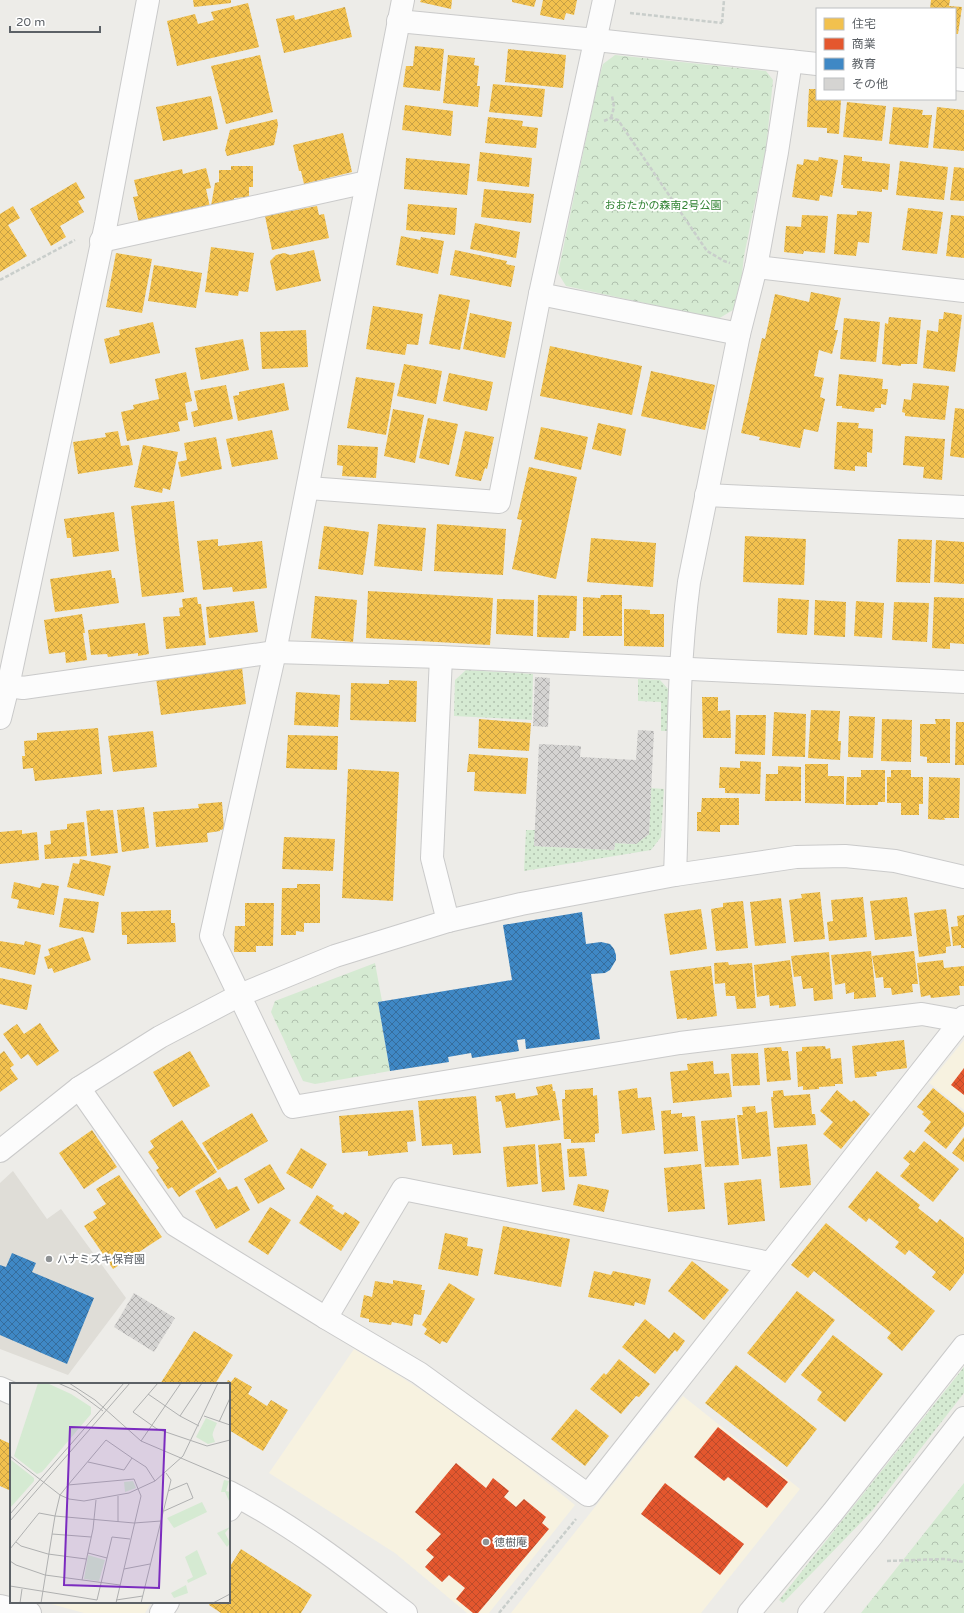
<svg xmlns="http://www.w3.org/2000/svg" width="964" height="1613" font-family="'Varela Round','Noto Sans JP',sans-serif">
<defs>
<pattern id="grass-dots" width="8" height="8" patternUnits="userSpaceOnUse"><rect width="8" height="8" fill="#d5ead2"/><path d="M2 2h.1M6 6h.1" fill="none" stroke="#b0c1ae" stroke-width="1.8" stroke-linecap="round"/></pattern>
<pattern id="forest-crowns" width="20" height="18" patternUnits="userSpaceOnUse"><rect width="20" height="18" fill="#d5ead2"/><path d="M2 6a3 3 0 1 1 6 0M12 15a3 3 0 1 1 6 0" fill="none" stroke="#b0c1ae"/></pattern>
<pattern id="homes-cross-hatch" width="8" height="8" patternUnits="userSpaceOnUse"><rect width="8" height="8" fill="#f2c14e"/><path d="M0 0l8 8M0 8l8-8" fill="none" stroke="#c7a045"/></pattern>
<pattern id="shops-cross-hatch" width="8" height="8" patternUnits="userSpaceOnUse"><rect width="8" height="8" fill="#e4572e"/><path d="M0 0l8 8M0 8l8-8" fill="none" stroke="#bc4b2b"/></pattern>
<pattern id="schools-cross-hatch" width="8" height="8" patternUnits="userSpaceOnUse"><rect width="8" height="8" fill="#3f88c5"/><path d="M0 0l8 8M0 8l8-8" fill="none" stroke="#366d9c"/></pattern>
<pattern id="building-cross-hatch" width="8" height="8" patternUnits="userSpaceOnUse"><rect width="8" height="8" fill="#d5d4d2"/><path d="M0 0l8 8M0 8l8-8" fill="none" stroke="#b0afae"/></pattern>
</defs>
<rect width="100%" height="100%" fill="#edece8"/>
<!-- commercial -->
<g fill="#f7f2e0">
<polygon points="964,1040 964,1110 929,1083"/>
<polygon points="354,1349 401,1377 478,1427 575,1505 489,1613 467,1613 395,1553 269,1473"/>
<polygon points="683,1396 800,1489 701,1613 511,1613"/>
<polygon points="44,1602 152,1602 145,1613 84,1613"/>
</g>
<!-- education -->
<polygon fill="#dfddd7" points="13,1171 47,1219 61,1209 126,1298 68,1375 0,1349 0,1183"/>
<!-- grass -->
<g fill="url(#grass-dots)">
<polygon points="466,670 533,674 532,720 454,716 455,680"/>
<polygon points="638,679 660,680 669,690 667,731 661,731 661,702 638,701"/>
<polygon points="651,788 664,789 661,837 651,850 524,871 526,830 535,830 534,846 614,850 615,843 636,844 649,834"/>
<polygon points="964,1367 964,1393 872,1511 783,1603 779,1600"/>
</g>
<!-- forest -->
<g fill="url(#forest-crowns)">
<polygon points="615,55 766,71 773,80 766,149 744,256 742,274 733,310 718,319 566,286 558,273 598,81 603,64"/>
<polygon points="375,963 382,1001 378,1002 390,1071 315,1084 303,1081 271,1012 275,1001"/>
<polygon points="964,1483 964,1613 861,1613"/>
</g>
<!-- homes -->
<g fill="url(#homes-cross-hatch)">
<polygon points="193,0 231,0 231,3 194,7"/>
<polygon points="421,0 452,0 451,9 420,2"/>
<polygon points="512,0 536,0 534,7 512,2"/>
<polygon points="543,0 577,0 574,15 566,13 564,20 540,15"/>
<polygon points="931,0 950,0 949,6 962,7 958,34 955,34 955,9 930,9"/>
<polygon points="248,3 259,47 177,66 167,21 195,14 198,24 214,20 211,12"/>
<polygon points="345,7 352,37 284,53 276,19 294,15 295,20"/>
<polygon points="415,46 444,49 440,91 403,87 406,66 413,66"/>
<polygon points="508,49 566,55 563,88 505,82"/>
<polygon points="260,55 273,112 226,124 211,66"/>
<polygon points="448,55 475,58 474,65 479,66 477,86 480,86 478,107 443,103"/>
<polygon points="493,84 545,89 542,117 489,112"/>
<polygon points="809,89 817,89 817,99 841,99 839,134 827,133 827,128 807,127"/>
<polygon points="211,96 218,129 163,141 156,107"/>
<polygon points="847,102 886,106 882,141 843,137"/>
<polygon points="405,105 453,111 451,136 402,130"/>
<polygon points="893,107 923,110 922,115 932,115 928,148 889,144"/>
<polygon points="937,107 964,110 964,151 933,148"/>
<polygon points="488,117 523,121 522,126 538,128 536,148 485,143"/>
<polygon points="277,119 278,125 274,145 227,156 225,150 230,130"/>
<polygon points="343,133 352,172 304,184 301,171 299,171 293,145"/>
<polygon points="480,152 532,158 529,187 477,181"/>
<polygon points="844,155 862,157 862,161 890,164 888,190 882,189 882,192 843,188 843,185 841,185"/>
<polygon points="819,157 838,160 832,197 820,195 819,201 792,197 797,164 803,165 804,159 818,161"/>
<polygon points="406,158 470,164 467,195 404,189"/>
<polygon points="900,161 948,167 944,200 896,195"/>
<polygon points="231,166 253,166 253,187 249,187 249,197 234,198 234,202 211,206 215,183 219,182 219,170 231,170"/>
<polygon points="954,167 964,168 964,201 950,200"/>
<polygon points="206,168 211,188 206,189 210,207 139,223 133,197 138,196 134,180 182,169 183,174"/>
<polygon points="76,182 85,198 78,201 84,212 60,226 66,237 51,246 30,209"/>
<polygon points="484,189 534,194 531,223 481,217"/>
<polygon points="408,204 457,208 455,235 406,230"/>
<polygon points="13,206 20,218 8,225 27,256 0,272 0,214"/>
<polygon points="317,206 319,215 324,214 329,238 272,250 265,216"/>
<polygon points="908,208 943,212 937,254 902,250"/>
<polygon points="857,211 872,212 869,243 858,242 856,256 834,254 837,214 857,215"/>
<polygon points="802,215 828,216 825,253 804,251 803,254 784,252 786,226 801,227"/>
<polygon points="951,215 964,216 964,258 946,256"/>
<polygon points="475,223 520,232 516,258 470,249"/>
<polygon points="401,236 420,240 421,237 444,241 438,274 396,265"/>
<polygon points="211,247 254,253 248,292 239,291 238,296 205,292"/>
<polygon points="314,250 321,281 276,291 270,261 276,255 284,253 290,255"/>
<polygon points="455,250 507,261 506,264 515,266 511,287 450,275"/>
<polygon points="116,253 152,259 142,313 106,307"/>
<polygon points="154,265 202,273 196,308 148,301"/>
<polygon points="811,292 841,298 834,330 838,330 832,354 819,350 814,376 824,378 820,397 825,399 818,432 804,429 800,448 759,440 760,437 741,433 762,338 765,339 775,294 809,302"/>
<polygon points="439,294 470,300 460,350 429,344"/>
<polygon points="373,306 423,314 418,345 407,344 405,355 366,349"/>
<polygon points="944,312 962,315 955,372 923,368 927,330 938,332 939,319 943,319"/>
<polygon points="470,313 512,322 505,358 463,349"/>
<polygon points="889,317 921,320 917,364 901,364 901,366 882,364 885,323 888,324"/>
<polygon points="844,318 880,322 876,362 840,359"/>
<polygon points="153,322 160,353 110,364 104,339 120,335 119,330"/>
<polygon points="306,330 308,367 262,369 260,332"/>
<polygon points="243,339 249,370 201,380 195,348"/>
<polygon points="550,346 642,366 632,415 540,396"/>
<polygon points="404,364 442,371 436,404 397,396"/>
<polygon points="651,371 715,385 705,430 641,416"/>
<polygon points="186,372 192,401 185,403 188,420 178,422 180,431 127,441 121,412 134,409 133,405 159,399 155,379"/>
<polygon points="449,373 493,382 487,411 443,401"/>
<polygon points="839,374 883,379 882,389 888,389 886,405 881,404 881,408 875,408 874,412 842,408 842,406 836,406"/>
<polygon points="356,377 395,383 386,435 347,428"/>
<polygon points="284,383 289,410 238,421 233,396 239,395 239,392"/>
<polygon points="913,383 949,386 945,420 905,416 905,413 902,412 904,399 911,400"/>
<polygon points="226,385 233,419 194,427 191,412 198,410 194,391"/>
<polygon points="955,408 964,409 964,458 950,456"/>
<polygon points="393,409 424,415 415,463 384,456"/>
<polygon points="428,418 458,424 449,465 419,458"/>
<polygon points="837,422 859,423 858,428 873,429 872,453 867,452 867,467 855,466 855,471 834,469"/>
<polygon points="598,423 626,429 621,456 592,449"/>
<polygon points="541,427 588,437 581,470 534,459"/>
<polygon points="272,430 278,459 232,467 226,439"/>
<polygon points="118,431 121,446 129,445 133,465 78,474 73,442 106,437 105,433"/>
<polygon points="465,431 494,437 487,469 485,468 481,481 455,476"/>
<polygon points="905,436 945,439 942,480 923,478 924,467 903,465"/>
<polygon points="216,437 222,469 181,477 178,462 187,460 184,443"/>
<polygon points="143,445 178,452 170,490 163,488 162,493 134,487"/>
<polygon points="338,445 378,447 376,478 342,476 343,466 337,465"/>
<polygon points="529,467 577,477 556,579 512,569 522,520 517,519"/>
<polygon points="174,501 184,592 142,597 131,506"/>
<polygon points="114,512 119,551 73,557 71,538 67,538 64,519"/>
<polygon points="378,524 426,528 422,571 374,566"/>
<polygon points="437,524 506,529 503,575 434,571"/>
<polygon points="324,526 369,532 363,575 318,569"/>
<polygon points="745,536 806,539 804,585 743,582"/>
<polygon points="591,538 656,543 653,587 587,582"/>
<polygon points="218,539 218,546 262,541 267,588 233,592 232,587 203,590 197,541"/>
<polygon points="898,539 932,540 930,583 896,582"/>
<polygon points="936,540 964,542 964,584 934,582"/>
<polygon points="111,570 112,578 115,578 119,603 55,612 50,579"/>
<polygon points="368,591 493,598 490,645 366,638"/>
<polygon points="538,595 577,596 576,631 570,631 569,638 537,637"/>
<polygon points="601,595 622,595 622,636 583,636 583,597 600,598"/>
<polygon points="315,596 357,600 353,642 311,638"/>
<polygon points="197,597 198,604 201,604 206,645 166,649 163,617 180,616 179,608 183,607 182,599"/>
<polygon points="934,597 964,598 964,644 950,643 950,649 932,648"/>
<polygon points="778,598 809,600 807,635 777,633"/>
<polygon points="497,599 534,600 533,636 496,634"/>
<polygon points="815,600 846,602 845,637 814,635"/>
<polygon points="254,601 258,632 209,638 206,607"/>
<polygon points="856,601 884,603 882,638 854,636"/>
<polygon points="894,602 929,603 927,642 892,640"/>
<polygon points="624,609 650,610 650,614 664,614 664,647 624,646"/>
<polygon points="82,614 85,633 83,633 87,660 66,663 65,652 49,654 44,620"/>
<polygon points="145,623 149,654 138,656 138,653 108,657 107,654 91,655 88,630"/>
<polygon points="242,667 246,704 161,715 156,678"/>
<polygon points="389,680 417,681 416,722 350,720 351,683 389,684"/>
<polygon points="296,692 340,695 338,727 294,725"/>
<polygon points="702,697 718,697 718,711 730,710 731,738 703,738"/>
<polygon points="811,710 840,711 838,741 841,741 840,760 808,758"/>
<polygon points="774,712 806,714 805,757 772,756"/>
<polygon points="736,715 766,715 765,755 735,754"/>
<polygon points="849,716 875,717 873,758 848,757"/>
<polygon points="479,719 531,723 529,751 478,748"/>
<polygon points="882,719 912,720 911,762 881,761"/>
<polygon points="935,719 950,719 950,763 927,763 927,757 920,756 920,724 936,724"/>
<polygon points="956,722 964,722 964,765 955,765"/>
<polygon points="98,728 102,774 35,781 33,768 23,769 22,756 25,756 24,741 37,740 37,733"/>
<polygon points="153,731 157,767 113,772 108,736"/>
<polygon points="288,735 338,736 337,770 286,768"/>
<polygon points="469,754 528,758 526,794 474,791 475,772 467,772"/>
<polygon points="740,761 761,762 760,794 725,793 725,788 719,788 720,767 740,768"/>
<polygon points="805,764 828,764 828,776 844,776 844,804 805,803"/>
<polygon points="778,766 801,767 801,801 765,801 766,774 778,774"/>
<polygon points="348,769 399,772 393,901 342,898"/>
<polygon points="861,770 885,770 885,802 878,802 878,805 846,805 847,777 861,777"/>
<polygon points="891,770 911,770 911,777 923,777 923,804 919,804 919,815 901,815 901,803 887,803 887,777 891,777"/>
<polygon points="929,777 960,778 959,818 944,818 945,820 928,819"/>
<polygon points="702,798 739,798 739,825 720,825 720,832 697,831 697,812 701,812"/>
<polygon points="222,802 224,829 220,830 220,831 207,833 208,842 156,847 153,812 199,808 198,804"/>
<polygon points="144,807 149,848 122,852 117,810"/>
<polygon points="100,809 100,811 113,810 118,853 91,856 86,811"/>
<polygon points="84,822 87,856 45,859 44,845 51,844 50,831 67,829 67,824"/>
<polygon points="22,830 22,834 37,832 39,860 0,864 0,832"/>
<polygon points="284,837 335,839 333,871 282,869"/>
<polygon points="80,859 111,866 104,896 67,887 73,863 79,864"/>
<polygon points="14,882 40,888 42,883 59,886 54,915 17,908 19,900 11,898"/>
<polygon points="297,884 320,884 320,923 304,923 304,932 296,931 296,935 281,935 282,888 297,888"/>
<polygon points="820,892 825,939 794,942 789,900 802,898 801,894"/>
<polygon points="863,897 867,937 829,941 827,922 833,921 831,900"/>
<polygon points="907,897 912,936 875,940 870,901"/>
<polygon points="64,898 99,902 94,933 59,927"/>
<polygon points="781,898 786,943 755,946 750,902"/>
<polygon points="743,901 748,948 716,951 711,909 723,907 723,903"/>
<polygon points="245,903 274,903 273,946 256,946 256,952 234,952 235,926 245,926"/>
<polygon points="701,909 707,949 670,955 664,914"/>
<polygon points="946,909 951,946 946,947 946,953 919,957 914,913"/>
<polygon points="171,910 171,923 175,923 176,942 127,944 127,935 122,935 121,912"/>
<polygon points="964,915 964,948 961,948 961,945 953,946 951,927 958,926 957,916"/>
<polygon points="83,937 91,960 54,973 52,968 48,969 44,957 50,955 48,949"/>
<polygon points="0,941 24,945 25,941 41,945 35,975 0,967"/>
<polygon points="871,951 876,997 854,999 854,992 846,994 845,983 835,985 831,955"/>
<polygon points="914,951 918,984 912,984 913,992 892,995 891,988 884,988 883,977 876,978 872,956"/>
<polygon points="829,952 833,999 814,1001 813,988 803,989 801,976 794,977 791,956"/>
<polygon points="790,960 796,1006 779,1008 779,1005 770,1006 769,995 757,997 754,965"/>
<polygon points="943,960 944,968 964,966 964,986 959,986 960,995 931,998 930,995 921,997 917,963"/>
<polygon points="728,962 729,965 752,963 756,1008 737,1009 735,996 726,996 725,983 715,984 714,963"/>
<polygon points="711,966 717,1016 687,1020 687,1018 677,1019 670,971"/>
<polygon points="0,978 32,985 27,1010 0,1004"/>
<polygon points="40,1023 59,1051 37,1066 28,1054 21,1059 3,1034 17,1024 24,1034"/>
<polygon points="904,1040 907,1068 876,1072 877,1076 855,1078 852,1046"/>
<polygon points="825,1046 826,1049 830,1048 831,1059 841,1058 843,1084 835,1084 835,1086 819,1087 819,1089 803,1090 803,1086 798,1087 796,1052 802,1051 802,1047"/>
<polygon points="781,1047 782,1051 788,1051 791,1080 767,1082 764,1048"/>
<polygon points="4,1051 14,1065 10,1068 18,1079 0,1092 0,1054"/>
<polygon points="190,1051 210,1086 173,1107 153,1072"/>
<polygon points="758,1053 760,1085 733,1086 731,1054"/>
<polygon points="713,1061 714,1074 729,1073 732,1097 673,1103 670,1072 688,1070 687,1064"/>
<polygon points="552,1084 553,1091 555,1091 560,1120 506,1128 501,1101 496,1102 495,1096 515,1093 516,1099 538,1095 536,1087"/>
<polygon points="593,1088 593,1096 597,1095 599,1133 595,1134 595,1142 571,1143 571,1139 564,1139 562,1099 565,1099 565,1090"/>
<polygon points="637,1088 638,1098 651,1097 655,1130 622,1134 618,1091"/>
<polygon points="933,1088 964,1113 964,1126 946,1149 924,1131 931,1122 922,1114 924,1112 917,1107"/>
<polygon points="783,1090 784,1096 810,1094 812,1114 815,1114 816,1125 774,1128 771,1097 773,1097 773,1091"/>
<polygon points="837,1090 851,1102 854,1100 870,1114 841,1149 823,1134 833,1122 820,1111"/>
<polygon points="476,1096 481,1153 453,1155 452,1144 422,1146 418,1101"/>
<polygon points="755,1106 756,1113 767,1111 771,1156 742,1159 737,1115 743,1115 742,1107"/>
<polygon points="413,1110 416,1141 407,1142 408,1152 368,1156 368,1151 342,1153 339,1116"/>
<polygon points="671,1110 671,1114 682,1113 682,1117 695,1116 698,1151 664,1154 661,1111"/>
<polygon points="252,1113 268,1141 218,1170 202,1143"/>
<polygon points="735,1118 739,1165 705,1167 701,1121"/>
<polygon points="182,1120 217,1172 179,1197 172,1187 168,1189 156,1170 159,1168 148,1152 154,1147 150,1141"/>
<polygon points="92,1130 117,1167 84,1189 59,1153"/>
<polygon points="964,1137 964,1162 952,1153"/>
<polygon points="924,1141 959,1169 933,1202 900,1176 910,1164 903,1158 910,1150 914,1153"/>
<polygon points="561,1143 565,1190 542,1192 538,1145"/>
<polygon points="535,1144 538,1184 507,1187 503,1147"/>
<polygon points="807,1144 811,1185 780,1188 777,1147"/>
<polygon points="301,1148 327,1164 312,1189 286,1173"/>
<polygon points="584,1148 587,1176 569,1177 567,1149"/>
<polygon points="270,1164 285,1189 258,1204 244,1179"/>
<polygon points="701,1164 705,1209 668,1212 664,1168"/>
<polygon points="877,1171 920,1205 918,1208 937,1223 940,1219 964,1238 964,1273 950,1291 932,1277 936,1272 909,1250 905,1255 895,1247 899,1242 869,1218 866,1222 848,1207"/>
<polygon points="119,1175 162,1237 113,1269 84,1226 97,1218 93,1212 106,1204 96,1189"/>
<polygon points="220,1177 228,1190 237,1186 250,1210 216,1229 195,1191"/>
<polygon points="761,1179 765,1221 728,1225 724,1183"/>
<polygon points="578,1184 609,1190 604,1212 573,1205"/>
<polygon points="317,1195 334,1206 332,1208 343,1215 345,1212 360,1222 341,1251 299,1223"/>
<polygon points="270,1207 291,1220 268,1255 248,1242"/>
<polygon points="826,1223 935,1311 902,1351 887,1338 891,1333 814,1271 808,1278 791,1265"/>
<polygon points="503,1226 570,1239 561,1287 494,1274"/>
<polygon points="445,1233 468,1238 467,1246 483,1249 478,1276 438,1269"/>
<polygon points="692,1261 729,1290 704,1320 668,1291"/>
<polygon points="594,1271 611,1275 613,1271 651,1279 645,1305 635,1302 634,1306 588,1297"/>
<polygon points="393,1280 422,1285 421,1290 425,1290 421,1315 414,1314 412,1326 392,1322 391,1325 369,1322 369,1319 360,1317 364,1295 372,1297 375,1281 393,1284"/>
<polygon points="449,1283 475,1299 447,1343 442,1341 440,1344 424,1334 427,1329 422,1325"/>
<polygon points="797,1291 835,1320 785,1383 747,1353"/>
<polygon points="645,1319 669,1339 674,1332 685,1341 677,1352 675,1350 655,1374 622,1347"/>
<polygon points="194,1331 233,1355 215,1384 160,1384"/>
<polygon points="833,1335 883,1374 845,1422 817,1400 822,1392 801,1375"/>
<polygon points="619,1359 650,1384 639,1397 636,1396 621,1414 590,1389 604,1373 606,1375"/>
<polygon points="736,1365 817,1429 787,1467 705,1403"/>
<polygon points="235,1377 252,1387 248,1394 267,1406 271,1400 288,1410 263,1451 229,1430 229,1384 226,1384 228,1380 231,1382"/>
<polygon points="576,1409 609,1436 585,1466 551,1439"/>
<polygon points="0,1439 11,1444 11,1491 0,1486"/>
<polygon points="241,1549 312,1595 301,1613 221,1613 209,1605 211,1602 229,1602 229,1568"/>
</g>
<!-- shops -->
<g fill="url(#shops-cross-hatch)">
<polygon points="964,1068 964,1095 951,1085"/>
<polygon points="718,1427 788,1482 767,1508 728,1477 724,1481 694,1457"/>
<polygon points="456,1463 486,1488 493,1478 509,1491 504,1497 516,1507 524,1499 546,1517 542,1523 549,1529 478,1613 473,1613 456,1599 465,1588 449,1575 442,1582 425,1567 434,1557 426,1550 441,1534 415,1512"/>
<polygon points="665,1483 744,1544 720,1575 641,1514"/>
</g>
<!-- schools -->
<g fill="url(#schools-cross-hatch)">
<polygon points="582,912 586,944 601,942 610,944 614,949 616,955 616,960 610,970 605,973 591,974 600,1039 526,1049 525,1039 517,1040 519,1051 472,1058 471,1053 448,1057 449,1062 390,1071 378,1002 512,980 503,925"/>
<polygon points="12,1253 36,1263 32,1272 94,1298 67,1364 0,1335 0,1265 6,1267"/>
</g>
<!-- building -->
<g fill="url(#building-cross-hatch)">
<polygon points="535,677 550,678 548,727 533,726"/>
<polygon points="638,730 654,731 649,834 636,844 615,843 614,850 534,846 539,744 581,746 580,757 636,760"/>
<polygon points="134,1293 175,1318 154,1352 114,1327"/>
</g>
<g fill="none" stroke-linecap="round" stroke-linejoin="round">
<defs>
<g id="minor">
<polyline points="403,0 275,652 211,936 293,1107 680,1043 922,1014 961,1021"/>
<polyline points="604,0 540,294 739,334"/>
<polyline points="398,21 596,40 817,64"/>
<polyline points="955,79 964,80"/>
<polyline points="101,241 367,182"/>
<polyline points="756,267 964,291"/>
<polyline points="308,488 499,502 540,294"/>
<polyline points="706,495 964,507"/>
<polyline points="441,657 432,858 448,921"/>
<polyline points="8,686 23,688 275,652 441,657 964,682"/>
<polyline points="0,718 8,686 106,224 148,0"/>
<path d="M675 875C679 778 676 679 689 582L739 334 756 267 777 152 791 61"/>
<polyline points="79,1088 175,1225 326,1318"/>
<polyline points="0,1151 79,1088 160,1037 240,995 335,956 448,921 521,904 675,875 796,857 845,856 895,861 964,877"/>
<polyline points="770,1263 403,1189 326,1318 419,1373 588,1495 961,1021 964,1017"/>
<polyline points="229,1510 238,1497"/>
<polyline points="0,1606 30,1613"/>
<polyline points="161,1613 168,1602"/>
</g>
<g id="tertiary">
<polyline points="0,1388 11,1393"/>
<path d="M229 1492C293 1525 350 1569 406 1613"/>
<polyline points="749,1613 833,1512 964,1346"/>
<polyline points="809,1613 871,1537 964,1418"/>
</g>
</defs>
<!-- minor casing -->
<use href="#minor" stroke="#cacaca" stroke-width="24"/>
<!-- tertiary casing -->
<use href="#tertiary" stroke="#cacaca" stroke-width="24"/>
<!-- path -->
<g stroke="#c9cecb" stroke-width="2.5" stroke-dasharray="4 2" stroke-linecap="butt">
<polyline points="630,13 722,23"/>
<polyline points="722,23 724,0"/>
<polyline points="611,118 614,107 612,96"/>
<polyline points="604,121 611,118 618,120 707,251 724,261 730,263"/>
<polyline points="0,280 75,240"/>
<polyline points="887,1561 944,1559 964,1562"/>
<polyline points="499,1613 576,1519"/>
</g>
<!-- minor -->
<use href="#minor" stroke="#fcfcfc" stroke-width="22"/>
<!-- tertiary -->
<use href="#tertiary" stroke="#fcfcfc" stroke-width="22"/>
</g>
<!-- markers -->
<g fill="#8f9294" stroke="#fff" stroke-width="1.5">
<circle cx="49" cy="1259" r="4"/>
<circle cx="486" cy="1542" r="4"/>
</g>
<g text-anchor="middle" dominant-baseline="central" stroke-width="4" stroke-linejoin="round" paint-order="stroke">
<!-- park labels -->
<g font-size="11" fill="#308232" stroke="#fff">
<text x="663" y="205">おおたかの森南2号公園</text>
</g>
<!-- poi labels -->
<g font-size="11" fill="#5c6166" stroke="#fff" text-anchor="start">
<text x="57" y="1259">ハナミズキ保育園</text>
<text x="494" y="1542">徳樹庵</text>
</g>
</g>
<!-- overview -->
<g transform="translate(10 1383)">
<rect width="220" height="220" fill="#edece8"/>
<path d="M214 97 219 98 216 108 220 109 219 118 215 109H211ZM192 119 197 129 164 145 157 135ZM220 144 215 150 220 160 217 164 207 150ZM187 167 197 191 178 200 177 197 183 194 175 174Z" fill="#d5ead2"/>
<path d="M28 0H37L61 11 81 24V31L32 89 27 91 4 73ZM196 35 207 40 202 51 205 59 198 61 186 54ZM0 76 24 95V98L0 125ZM123 98 126 105 115 109 114 99ZM78 172 95 177 89 198 74 196ZM176 202 178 210 164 215 161 210Z" fill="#d5ead2"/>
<path d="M0 85 12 95 0 109Z" fill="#d5ead2"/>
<path d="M199 38 205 41 201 58 190 51Z" fill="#d5ead2"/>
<path fill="none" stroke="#afb0b0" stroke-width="1" d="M48 0 66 8 93 28M59 0 85 17 131 58 220 96M148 0 123 29 147 46 197 63 220 57M138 11 170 33 192 0M170 33 189 43M194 33 220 42M209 39 220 15M131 58 171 0M0 73 50 112 59 116 74 118 119 110 145 98 173 73 208 0M122 75 136 84 145 98M58 102 124 96 131 113 106 220M154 128 183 115 177 100 158 108M0 131 114 0M0 138 120 0M108 139V113M42 151 81 154M6 159 11 163 38 171 76 176M0 166 29 130 45 133 50 112 58 102 96 57 122 75 114 87 78 79M97 175 102 154 120 156M0 178 6 182 35 192 110 202M114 186 140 181M72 197 83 146 86 117M0 203 87 217 97 175 78 170M106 217 133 213M10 220 12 206M31 220 45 133 124 140 151 138M131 220 161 97 156 90M203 220 220 211"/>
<path fill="#7b2cbf" fill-opacity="0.15" stroke="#7b2cbf" stroke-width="2" d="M60 44 155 47 149 205 54 202Z"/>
<rect width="220" height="220" fill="none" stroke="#5c6166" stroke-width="2"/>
</g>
<!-- legend -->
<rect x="816" y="8" width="140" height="92" fill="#ffffff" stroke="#bec0c2"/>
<rect x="824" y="18" width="20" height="12" fill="#f2c14e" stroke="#bec0c2"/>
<text x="852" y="28" font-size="12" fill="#5c6166">住宅</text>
<rect x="824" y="38" width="20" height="12" fill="#e4572e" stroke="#bec0c2"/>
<text x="852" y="48" font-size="12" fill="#5c6166">商業</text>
<rect x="824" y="58" width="20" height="12" fill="#3f88c5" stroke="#bec0c2"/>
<text x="852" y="68" font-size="12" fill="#5c6166">教育</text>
<rect x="824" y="78" width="20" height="12" fill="#d5d4d2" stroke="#bec0c2"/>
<text x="852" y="88" font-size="12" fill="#5c6166">その他</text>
<!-- scale -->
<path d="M10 26v6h90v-6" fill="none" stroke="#5c6166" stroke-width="2"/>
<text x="16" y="26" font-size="12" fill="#5c6166" stroke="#ffffff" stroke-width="3" paint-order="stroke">20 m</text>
</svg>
